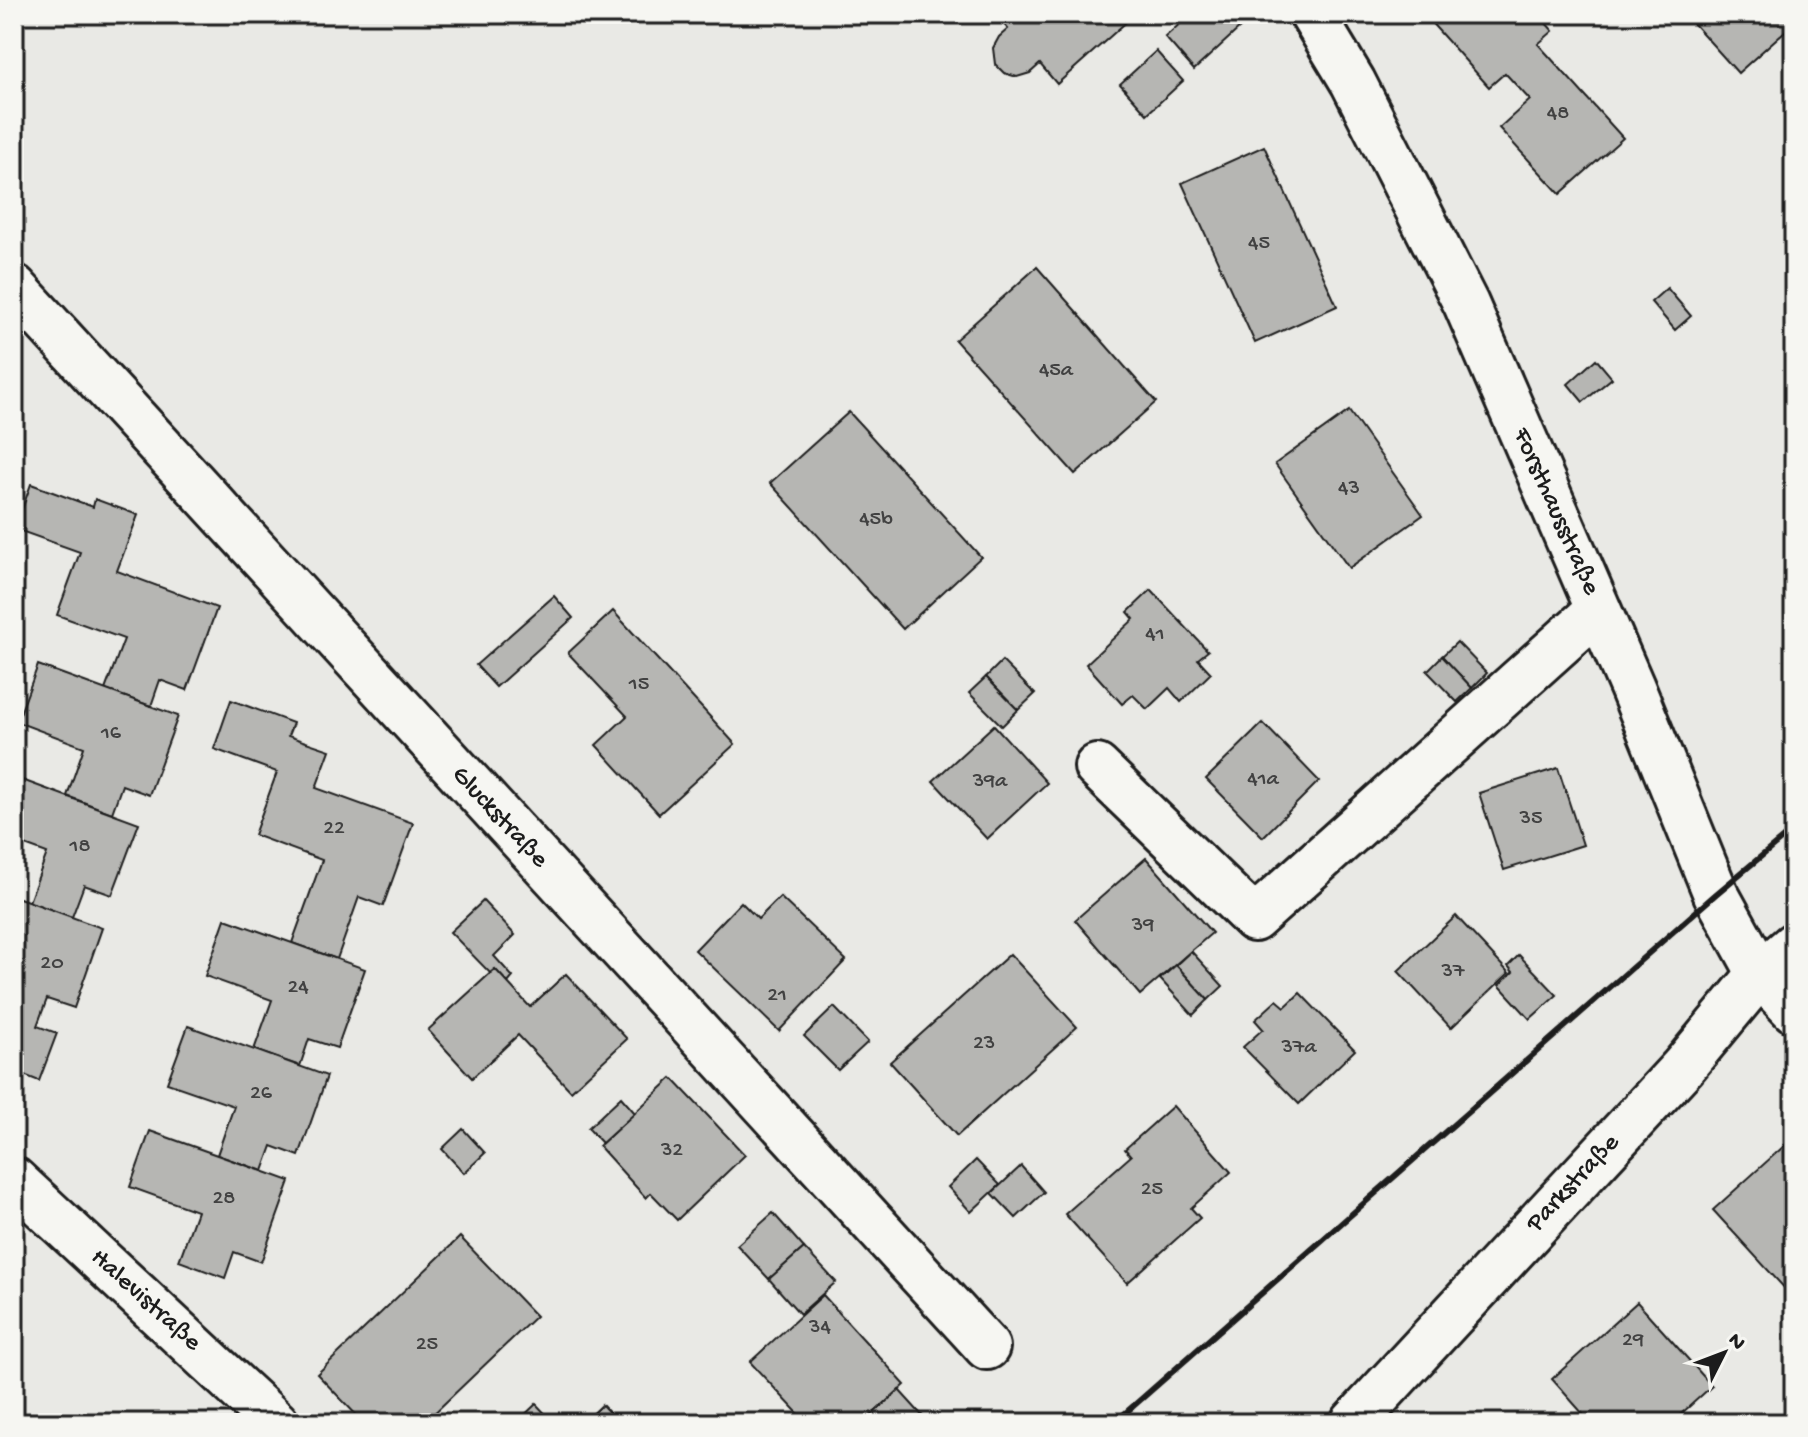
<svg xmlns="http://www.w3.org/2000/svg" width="1808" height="1437" font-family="'Gochi Hand',sans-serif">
<rect width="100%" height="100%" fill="#e9e9e5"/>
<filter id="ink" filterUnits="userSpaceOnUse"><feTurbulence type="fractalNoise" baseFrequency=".0125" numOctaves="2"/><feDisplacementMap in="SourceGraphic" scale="16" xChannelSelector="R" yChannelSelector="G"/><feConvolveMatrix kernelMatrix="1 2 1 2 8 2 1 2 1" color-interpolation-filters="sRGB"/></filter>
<g filter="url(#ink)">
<!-- building -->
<g fill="#b6b6b3" stroke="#1c1c1c" stroke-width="2">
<polygon points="995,14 1129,14 1132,17 1057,84 1040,64 1030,73 1017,77 1004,73 995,64 993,48 999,37 1008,29"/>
<polygon points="1191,14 1253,14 1254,15 1194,70 1165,37"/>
<polygon points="1433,14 1538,14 1553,31 1538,44 1623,138 1560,194 1499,128 1530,100 1505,73 1489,87 1428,19"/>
<polygon points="1685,14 1794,14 1794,23 1738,73"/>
<polygon points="1156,51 1183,81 1147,114 1120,84"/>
<polygon points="1264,146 1337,306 1255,343 1182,183"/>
<polygon points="1037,267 1156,402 1075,474 955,340"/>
<polygon points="1667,288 1691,316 1675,330 1651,302"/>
<polygon points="1596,359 1612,378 1583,402 1568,384"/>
<polygon points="1349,411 1423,515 1349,568 1275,464"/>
<polygon points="849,412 981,557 903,629 770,483"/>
<polygon points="31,484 93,507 95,499 138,515 117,571 217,608 187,690 160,680 151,706 105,690 124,639 57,615 80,552 15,529"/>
<polygon points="1151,590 1208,651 1198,659 1211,673 1181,702 1169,688 1147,709 1133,695 1122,704 1086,664 1134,619 1128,612"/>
<polygon points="554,596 573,618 496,687 476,665"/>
<polygon points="613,611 735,744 659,814 596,745 627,716 568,653"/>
<polygon points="1457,642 1487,673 1472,688 1442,656"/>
<polygon points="1442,656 1472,688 1457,702 1427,671"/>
<polygon points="1002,661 1035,694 1018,710 986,677"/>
<polygon points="38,665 178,716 149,795 122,785 112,813 67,796 84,747 17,722"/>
<polygon points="986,677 1018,710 1002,726 969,693"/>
<polygon points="231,700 293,723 288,736 330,750 316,788 413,823 383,906 359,897 337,959 292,943 322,860 254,835 277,772 214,749"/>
<polygon points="1263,723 1319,781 1263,837 1206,779"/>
<polygon points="994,725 1047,783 987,839 933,781"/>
<polygon points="1558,768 1583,845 1504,870 1479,793"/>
<polygon points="14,777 139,823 112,895 84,885 72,917 29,902 47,853 14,841"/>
<polygon points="1146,858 1212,933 1140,995 1075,920"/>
<polygon points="14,896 102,928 74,1008 47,999 37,1026 57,1033 39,1081 14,1071"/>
<polygon points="780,897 846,960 779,1031 695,950 741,902 758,919"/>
<polygon points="483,901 515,935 494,956 513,977 508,983 495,969 490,973 450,932"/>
<polygon points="1456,916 1509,973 1451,1028 1398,971"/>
<polygon points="225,919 365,969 337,1048 309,1039 300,1066 254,1050 272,1000 205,976"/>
<polygon points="1191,951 1223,986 1208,1000 1176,965"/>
<polygon points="1010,954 1077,1027 957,1136 890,1062"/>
<polygon points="1519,955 1557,995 1530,1019 1499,985 1513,972 1508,966"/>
<polygon points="1176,965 1208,1000 1193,1015 1160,979"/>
<polygon points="495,969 530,1007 566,974 627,1039 571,1091 518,1035 472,1078 428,1030"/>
<polygon points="1300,993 1355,1050 1299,1104 1243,1047 1263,1029 1255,1020 1277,1000 1285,1007"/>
<polygon points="834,1007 868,1042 838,1070 804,1036"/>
<polygon points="188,1026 327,1076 299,1156 272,1146 263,1171 217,1155 234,1106 167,1083"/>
<polygon points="672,1078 745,1155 677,1220 651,1193 646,1198 599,1146"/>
<polygon points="621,1097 635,1113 602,1143 588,1128"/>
<polygon points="1173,1106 1231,1172 1191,1208 1200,1218 1127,1283 1065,1214 1131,1156 1125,1149"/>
<polygon points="463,1129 485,1153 464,1173 442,1149"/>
<polygon points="150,1131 290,1181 261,1262 234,1252 225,1278 179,1261 197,1211 130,1187"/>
<polygon points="1794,1137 1794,1288 1789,1293 1713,1210"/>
<polygon points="976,1160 1000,1185 971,1212 948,1187"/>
<polygon points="1021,1166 1044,1192 1016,1218 992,1193"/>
<polygon points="773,1213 804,1248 769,1279 737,1245"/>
<polygon points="460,1237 536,1316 424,1423 364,1423 317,1374"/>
<polygon points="804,1248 836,1282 800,1314 769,1279"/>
<polygon points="823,1295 905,1385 863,1423 807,1423 750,1362"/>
<polygon points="1637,1302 1712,1386 1671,1423 1591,1423 1552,1379"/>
<polygon points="899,1390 929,1423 863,1423"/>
<polygon points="536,1404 554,1423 516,1423"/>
<polygon points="602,1405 619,1423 583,1423"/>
</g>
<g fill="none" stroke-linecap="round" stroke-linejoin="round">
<defs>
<g id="minor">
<polyline points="1312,14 1353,82 1466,304 1632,687 1716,894 1760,974 1794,1010"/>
<polyline points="14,287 987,1347"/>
<polyline points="1097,767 1254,919 1598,610"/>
<polyline points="14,1180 276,1423"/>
<polyline points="1353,1423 1683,1067 1760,974 1794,945"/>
</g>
</defs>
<!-- minor casing -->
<use href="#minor" stroke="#1c1c1c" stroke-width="50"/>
<!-- minor -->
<use href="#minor" stroke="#f6f6f2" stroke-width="44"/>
<!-- rail -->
<polyline stroke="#1c1c1c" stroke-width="6" points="1114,1423 1716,894 1794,829"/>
</g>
</g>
<g text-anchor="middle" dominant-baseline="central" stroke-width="6" stroke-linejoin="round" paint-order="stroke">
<!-- number labels -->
<g font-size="22" fill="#424242">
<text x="1558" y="114">48</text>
<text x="1259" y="244">45</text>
<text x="1056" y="371">45a</text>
<text x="1349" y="489">43</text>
<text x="876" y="520">45b</text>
<text x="1155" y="635">41</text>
<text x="639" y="685">15</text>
<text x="111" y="734">16</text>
<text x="1263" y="780">41a</text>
<text x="990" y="782">39a</text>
<text x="1531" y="819">35</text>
<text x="334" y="829">22</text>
<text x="80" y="847">18</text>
<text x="1143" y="926">39</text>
<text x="52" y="964">20</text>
<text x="1453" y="972">37</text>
<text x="298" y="988">24</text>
<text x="777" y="996">21</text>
<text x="984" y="1044">23</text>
<text x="1299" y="1048">37a</text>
<text x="261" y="1094">26</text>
<text x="672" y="1151">32</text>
<text x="1152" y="1190">25</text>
<text x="224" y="1199">28</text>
<text x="820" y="1328">34</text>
<text x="1633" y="1341">29</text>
<text x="427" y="1345">25</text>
</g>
<!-- street labels -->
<g font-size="26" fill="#1c1c1c" stroke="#f6f6f2">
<text transform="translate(1555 512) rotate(66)">Forsthausstraße</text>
<text transform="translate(499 818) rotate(47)">Gluckstraße</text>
<text transform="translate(1574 1184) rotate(-47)">Parkstraße</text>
<text transform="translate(145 1301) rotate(42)">Halevistraße</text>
</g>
</g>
<!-- margin -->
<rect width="1808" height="1437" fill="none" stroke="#f6f6f2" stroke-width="48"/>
<rect x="24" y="24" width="1760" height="1389" fill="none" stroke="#1c1c1c" stroke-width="3" filter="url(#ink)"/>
<!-- north arrow -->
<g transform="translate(1724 1353) rotate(48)" stroke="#f6f6f2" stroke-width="6" paint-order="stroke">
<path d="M0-6L14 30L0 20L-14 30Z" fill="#1c1c1c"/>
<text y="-12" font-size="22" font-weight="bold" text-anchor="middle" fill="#1c1c1c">N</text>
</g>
</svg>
